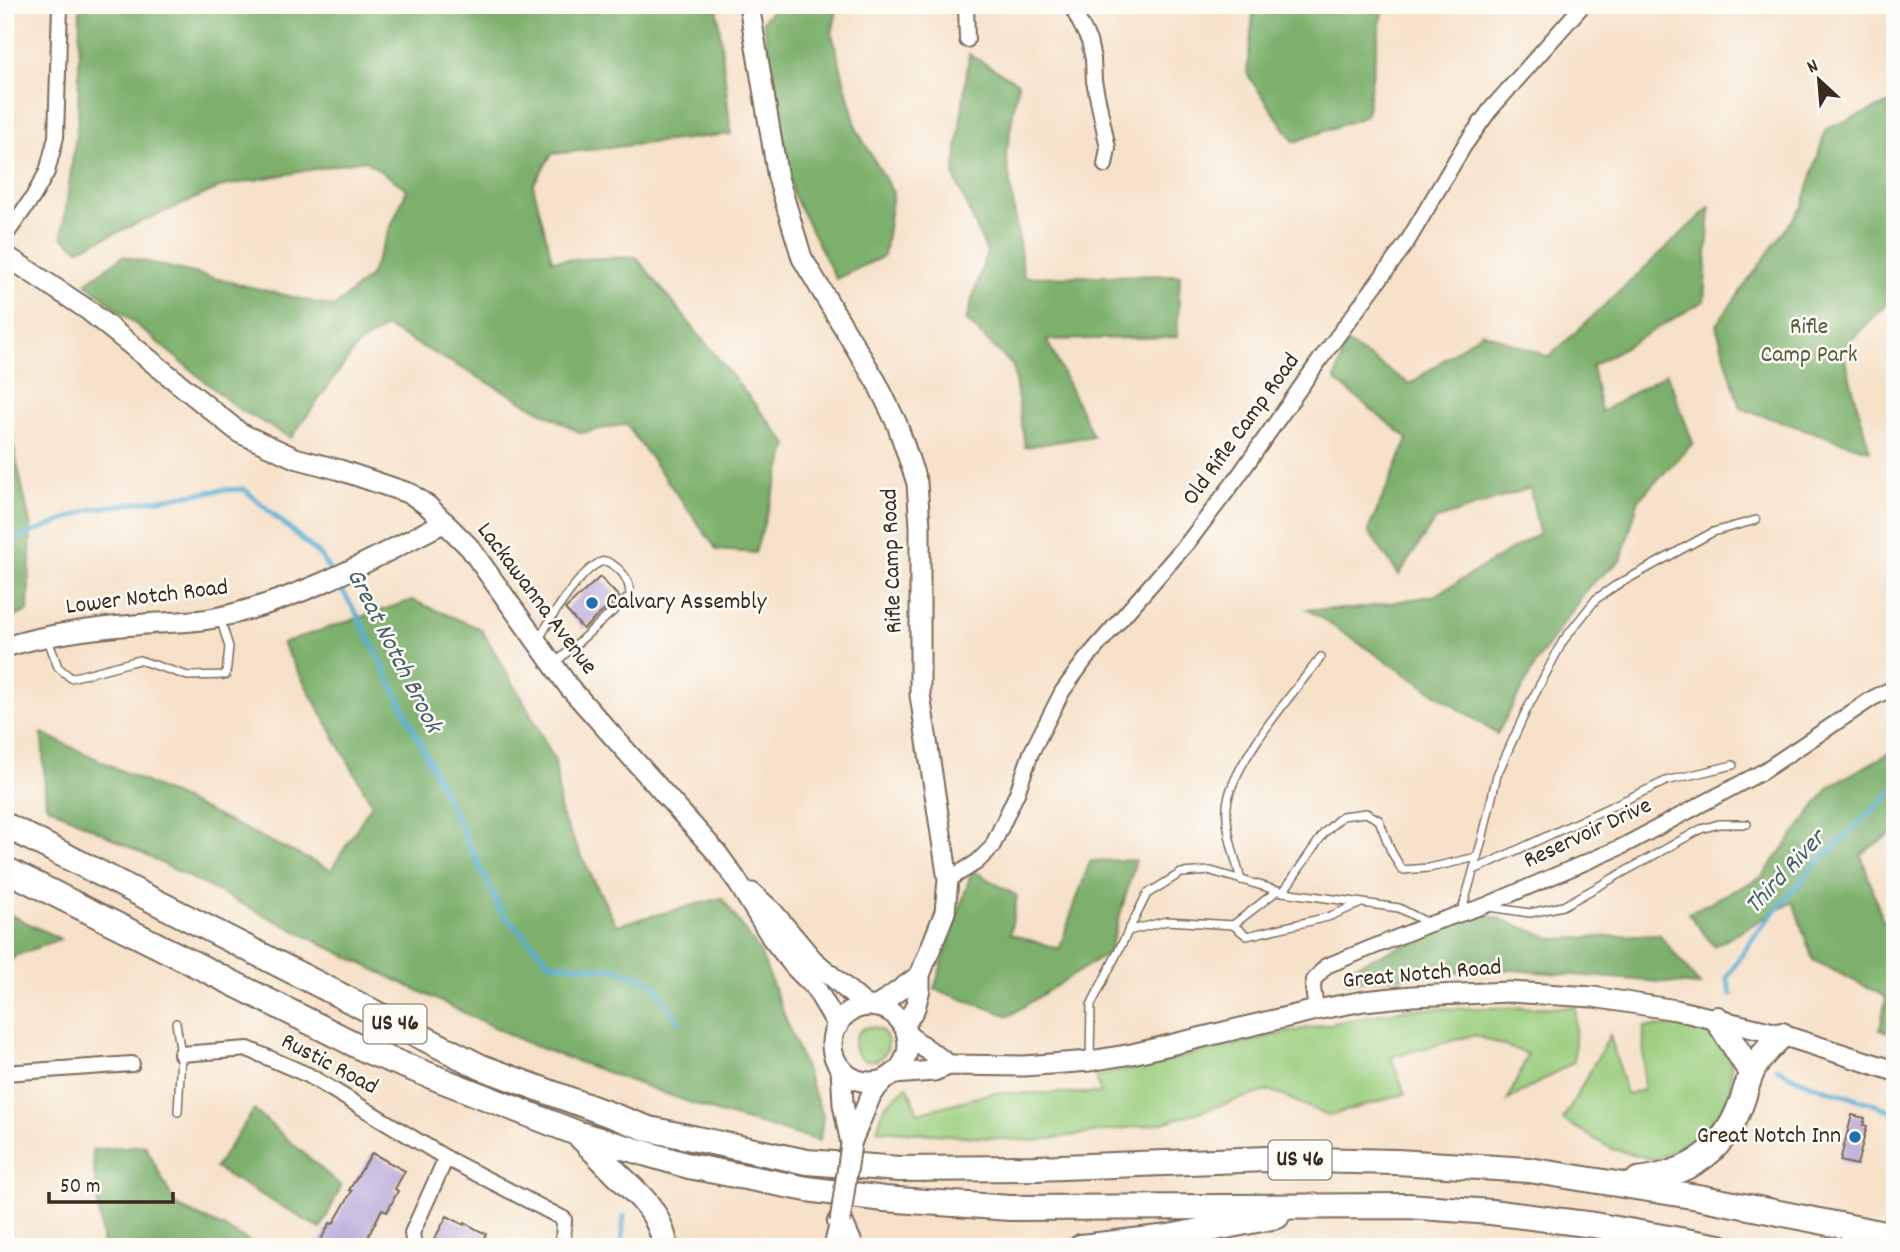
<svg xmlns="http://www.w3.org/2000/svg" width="1900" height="1252" font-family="Dekko,sans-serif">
<rect width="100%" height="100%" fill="#fdfcf7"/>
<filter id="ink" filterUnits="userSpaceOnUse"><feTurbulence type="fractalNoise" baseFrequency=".0143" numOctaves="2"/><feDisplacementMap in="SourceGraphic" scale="14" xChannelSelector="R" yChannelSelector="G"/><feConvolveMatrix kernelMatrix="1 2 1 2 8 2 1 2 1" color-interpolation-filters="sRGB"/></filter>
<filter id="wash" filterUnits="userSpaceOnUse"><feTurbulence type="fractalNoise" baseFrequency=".00686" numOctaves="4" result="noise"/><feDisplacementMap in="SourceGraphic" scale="28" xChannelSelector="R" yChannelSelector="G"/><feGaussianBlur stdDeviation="1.57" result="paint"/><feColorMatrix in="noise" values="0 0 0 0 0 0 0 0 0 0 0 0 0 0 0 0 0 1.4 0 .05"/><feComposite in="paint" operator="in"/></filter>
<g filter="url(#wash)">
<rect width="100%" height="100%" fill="#f6e1c9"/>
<!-- green -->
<g fill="#9acd7d" stroke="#6a7c4e" stroke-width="2">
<polygon points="1576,1007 1574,1062 1508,1100 1528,1054 1474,1035 1391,1057 1405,1094 1328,1116 1270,1090 1163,1123 1034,1141 877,1130 884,1107 907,1086 918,1113 992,1093 1101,1093 1096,1077 1303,1029 1408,1009"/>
<path d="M1699 1025 1731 1055C1731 1067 1732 1083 1729 1094 1718 1126 1685 1144 1657 1160L1612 1149 1563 1120 1610 1035 1626 1094 1643 1090 1644 1027Z"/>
<circle cx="871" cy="1044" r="17"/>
</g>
<!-- forest -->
<g fill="#7bb06c" stroke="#5b6d45" stroke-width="2">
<polygon points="80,5 717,5 731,134 552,154 533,185 552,260 636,257 788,445 755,553 717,550 626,424 581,433 386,327 358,345 291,438 237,408 86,283 123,256 334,307 370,276 407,189 364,160 223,186 79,249 62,237 78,119"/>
<polygon points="777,5 838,5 832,34 857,130 893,193 884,256 836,279 793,194 763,20"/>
<polygon points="1254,5 1383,5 1366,116 1294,142 1247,74"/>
<polygon points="969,54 1018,83 1006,155 1024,277 1180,275 1177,337 1047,340 1093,436 1025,447 1013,366 966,320 987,252 954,176"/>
<polygon points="1895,101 1895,296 1842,349 1870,451 1740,408 1716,325 1803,205 1826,129"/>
<polygon points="1710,207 1704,301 1592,366 1601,412 1667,373 1693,443 1639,499 1621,560 1590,585 1539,658 1497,734 1307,609 1355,609 1436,595 1539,533 1530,488 1435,520 1399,575 1368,531 1408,439 1335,380 1346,342 1410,384 1482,332 1549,357"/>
<polygon points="5,407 31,528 28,611 5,621"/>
<polygon points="412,600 481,629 527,707 555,761 561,815 616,925 722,898 760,952 823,1116 820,1141 716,1112 529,1044 342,954 46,805 42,733 331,870 372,804 282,643"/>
<polygon points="1895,750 1895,831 1861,854 1882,919 1895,930 1895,1034 1880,1030 1886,997 1813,960 1793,902 1714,946 1688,913 1762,877 1830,786"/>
<polygon points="1136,860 1109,952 1009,1016 934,989 972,870 1017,896 1010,934 1059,949 1090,861"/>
<polygon points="5,912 60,939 15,956 5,969"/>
<polygon points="1483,913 1555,939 1659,934 1700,985 1500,969 1346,982 1343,970"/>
<polygon points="254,1110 341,1186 321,1229 215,1168"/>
<polygon points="145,1145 176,1206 225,1228 259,1247 103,1247 92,1150"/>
</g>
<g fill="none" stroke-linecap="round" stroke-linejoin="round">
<!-- stream -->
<g stroke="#58aed4" stroke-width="5">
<polyline points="337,582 358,616 400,701 502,913 551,963 620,970 655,984 678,1022"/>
<polyline points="5,586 13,540 92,509 222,490 244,489 321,556 331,573"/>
<polyline points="1731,995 1727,977 1756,933 1813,867 1895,789"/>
<path d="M1777 1068C1811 1089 1856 1096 1895 1112"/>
<polyline points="621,1247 624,1216"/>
</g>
</g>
<g id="blocks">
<!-- building -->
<g fill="#b9aada">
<polygon points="600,577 619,597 583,629 565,609"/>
<polygon points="1852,1115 1865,1118 1863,1125 1867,1126 1857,1165 1840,1161"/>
<polygon points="372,1153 405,1171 395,1189 398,1191 387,1212 382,1209 363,1247 326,1247 319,1243 330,1223 333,1224 352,1191 349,1190"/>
<polygon points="447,1216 464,1225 465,1223 486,1234 484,1237 502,1247 430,1247"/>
</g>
</g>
</g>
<g filter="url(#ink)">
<use href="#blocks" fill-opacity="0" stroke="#7c6a5a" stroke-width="2"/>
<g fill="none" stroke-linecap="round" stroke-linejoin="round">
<defs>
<g id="lane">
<polyline points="47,637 58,667 71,678 139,660 188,676 226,675 229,647 220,618"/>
<path d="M539 639C549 621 585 561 606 561 621 568 630 579 630 596L554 664"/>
<polyline points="1474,870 1666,781 1733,765"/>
<path d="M1241 880C1235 856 1225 831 1227 806 1230 766 1295 690 1321 657"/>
<polyline points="1283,892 1324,833 1342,816 1366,813 1379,820 1391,851 1402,870 1429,868 1477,857"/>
<polyline points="1489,907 1530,913 1563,906 1701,829 1719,824 1747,824"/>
<polyline points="1461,914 1482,840 1497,775 1526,711 1563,641 1596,599 1615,586 1713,532 1756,520"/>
<polyline points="1233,925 1278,890"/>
<polyline points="1128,931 1167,921 1233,925 1247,936 1328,917 1359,904"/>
<polyline points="176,1023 181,1054 178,1112"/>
<polyline points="1090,1059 1091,1005 1147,894 1181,873 1211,871 1283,892 1399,908 1430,924"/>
</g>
<g id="street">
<polyline points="966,5 967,40"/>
<polyline points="1071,5 1089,41 1093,59 1094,81 1108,148 1105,165"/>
<polyline points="5,236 33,197 47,172 56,137 60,5"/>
<polyline points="948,880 977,862 992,847 1017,793 1031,753 1062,692 1085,660 1189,541 1237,478 1319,361 1406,244 1464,146 1490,110 1583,5"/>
<polyline points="1316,1010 1313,988 1314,980 1326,966 1430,924 1484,906 1621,847 1762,772 1873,698 1895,687"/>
<polyline points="181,1054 248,1049 308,1075 446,1158 564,1219 563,1247"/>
<polyline points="5,1073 132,1064"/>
<polyline points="414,1247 412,1233 446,1158"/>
</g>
<g id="secondary">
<polyline points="749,5 778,178 802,258 877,383 897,424 917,483 920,526 920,695 948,880 945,912 920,975 920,989 915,1008 904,1026"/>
<polyline points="5,255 88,310 240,433 295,458 340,470 411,494 428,506 470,548 569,687 717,853 735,878 772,938 795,967 815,987 838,1026"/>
<path d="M5 647C54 632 106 627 157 623 177 622 196 622 215 618 300 600 369 561 445 522"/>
<polyline points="752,893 773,912 813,960 866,1006"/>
<circle cx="870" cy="1044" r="38"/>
<polyline points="876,1007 920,975"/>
<polyline points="907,1035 949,1065"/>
<polyline points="841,1068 843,1104 851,1144"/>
<polyline points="893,1074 934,1071 949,1065 1024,1066 1090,1061 1132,1054 1316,1010 1364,1001 1412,996 1510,992 1593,997 1676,1010 1782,1035 1895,1071"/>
<polyline points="851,1143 872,1093 884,1080"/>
<polyline points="834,1247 840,1222"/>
</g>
<g id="highway">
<polyline points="5,825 481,1067 649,1129 740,1148 807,1162 899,1169 1037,1168 1266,1159 1397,1162 1529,1170 1698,1197 1895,1236"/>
<polyline points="5,869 370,1052 579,1134 689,1166 807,1189 884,1199 1010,1208 1408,1206 1491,1212 1594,1225 1720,1247"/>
<polyline points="1717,1019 1751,1072"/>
<path d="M579 1135C592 1148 605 1162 618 1175 643 1199 658 1210 666 1247"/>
<path d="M1638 1180C1685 1174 1720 1156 1739 1109 1745 1096 1747 1080 1754 1068 1761 1055 1772 1045 1782 1035"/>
<polyline points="840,1222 851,1247"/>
<polyline points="1081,1247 1169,1237 1277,1216"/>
</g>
</defs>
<!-- lane casing -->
<use href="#lane" stroke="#7c6a5a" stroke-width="10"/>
<!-- street casing -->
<use href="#street" stroke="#7c6a5a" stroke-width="18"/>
<!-- secondary casing -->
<use href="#secondary" stroke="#7c6a5a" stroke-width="23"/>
<!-- highway casing -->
<use href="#highway" stroke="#7c6a5a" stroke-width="28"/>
<!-- lane -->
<use href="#lane" stroke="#fff" stroke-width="7"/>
<!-- street -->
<use href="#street" stroke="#fff" stroke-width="14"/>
<!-- secondary -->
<use href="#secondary" stroke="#fff" stroke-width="19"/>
<!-- highway -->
<use href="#highway" stroke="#fff" stroke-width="24"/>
<defs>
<polyline id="secondary-bridge" points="840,1222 851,1144"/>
</defs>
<!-- secondary-bridge casing -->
<use href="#secondary-bridge" stroke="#7c6a5a" stroke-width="23" stroke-linecap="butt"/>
<!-- secondary-bridge -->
<use href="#secondary-bridge" stroke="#fff" stroke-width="19"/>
</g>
</g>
<!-- markers -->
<g fill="#1f6fb2" stroke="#fdfcf7" stroke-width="2.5">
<circle cx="592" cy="603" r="7"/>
<circle cx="1855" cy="1137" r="7"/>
</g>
<g text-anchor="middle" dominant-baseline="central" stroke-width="5" stroke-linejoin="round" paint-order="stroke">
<!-- shield labels -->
<g fill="#fdfcf7" stroke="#75695f" stroke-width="2">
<rect x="363.5" y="1004.5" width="63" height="39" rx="5"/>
<rect x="1268.5" y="1140.5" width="63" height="39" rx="5"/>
</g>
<g font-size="23" font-weight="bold" fill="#3b2a1e">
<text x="395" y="1024">US 46</text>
<text x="1300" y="1160">US 46</text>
</g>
<!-- park labels -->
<g font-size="24" fill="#585b3a" stroke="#fdfcf7">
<text x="1809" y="328">Rifle<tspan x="1809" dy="28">Camp Park</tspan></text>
</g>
<!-- street labels -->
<g font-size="24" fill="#3b2a1e" stroke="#fdfcf7">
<text transform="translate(1242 430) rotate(-54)">Old Rifle Camp Road</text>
<text transform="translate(893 561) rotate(-92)">Rifle Camp Road</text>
<text transform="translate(147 598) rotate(-7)">Lower Notch Road</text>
<text transform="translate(536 599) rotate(53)">Lackawanna Avenue</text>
<text transform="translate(1588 834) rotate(-25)">Reservoir Drive</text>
<text transform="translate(1422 975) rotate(-5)">Great Notch Road</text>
<text transform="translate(329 1065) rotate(28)">Rustic Road</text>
</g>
<!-- poi labels -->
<g font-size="24" fill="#3b2a1e" stroke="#fdfcf7" text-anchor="start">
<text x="606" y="603">Calvary Assembly</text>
<text x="1841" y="1137" text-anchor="end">Great Notch Inn</text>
</g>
<!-- water labels -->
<g font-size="26" font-style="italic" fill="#475f67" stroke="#fdfcf7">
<text transform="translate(393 651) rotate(63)">Great Notch Brook</text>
<text transform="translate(1786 873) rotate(-47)">Third River</text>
</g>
</g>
<!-- margin -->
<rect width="1900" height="1252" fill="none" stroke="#fdfcf7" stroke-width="28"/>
<!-- north arrow -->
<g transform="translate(1819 80) rotate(334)" stroke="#fdfcf7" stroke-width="5" paint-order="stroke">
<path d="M0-5L12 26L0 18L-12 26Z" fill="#3b2a1e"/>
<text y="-10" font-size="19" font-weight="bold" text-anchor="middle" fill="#3b2a1e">N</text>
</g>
<!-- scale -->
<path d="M49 1192v10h124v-10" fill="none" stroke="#3b2a1e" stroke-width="3.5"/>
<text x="60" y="1192" font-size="21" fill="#3b2a1e" stroke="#fdfcf7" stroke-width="5" paint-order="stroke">50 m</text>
</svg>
